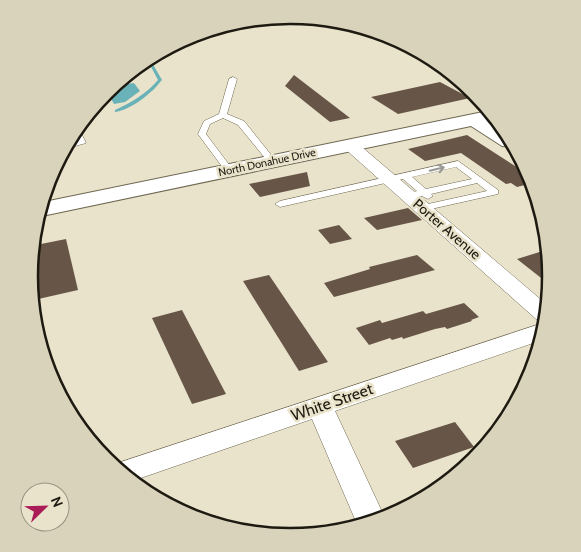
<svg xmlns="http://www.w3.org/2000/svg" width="581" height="552" font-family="Cabin,sans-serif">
<rect width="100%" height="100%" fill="#eae3cb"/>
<!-- water -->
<polygon fill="#69b2b8" points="134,83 140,91 125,102 114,104 107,91 114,86"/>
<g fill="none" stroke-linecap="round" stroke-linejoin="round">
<!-- stream -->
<path fill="#69b2b8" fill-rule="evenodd" d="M151 61 162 80 161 81C152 93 131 110 115 112V110C132 102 146 94 158 80L149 63Z"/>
</g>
<!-- building -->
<g fill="#675647">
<polygon points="294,75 350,118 330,122 285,86"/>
<polygon points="440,82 470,98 398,114 371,97"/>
<polygon points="467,135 532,177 533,183 517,187 511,183 506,184 461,153 425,161 408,149"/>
<polygon points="307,172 310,186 260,197 249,184"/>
<polygon points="408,208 422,220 377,230 364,218"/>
<polygon points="339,225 352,239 330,244 318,230"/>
<polygon points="66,239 78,290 34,300 30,276 36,245"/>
<polygon points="546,250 552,276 550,285 517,259"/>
<polygon points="417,255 435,270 334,297 324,283 370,269 369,267"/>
<polygon points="269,275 328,362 299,371 243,281"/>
<polygon points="464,303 479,317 471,320 472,321 447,329 445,327 435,329 403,339 402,337 392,340 390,338 369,345 356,328 380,320 382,323 423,311 426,314"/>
<polygon points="182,310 226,394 192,404 152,318"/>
<polygon points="455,422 474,447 413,468 395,441"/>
</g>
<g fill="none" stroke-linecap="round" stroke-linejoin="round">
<defs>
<g id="service">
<polygon points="233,77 237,79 227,114 244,121 276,161 272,164 269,163 238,125 223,118 210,124 206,134 233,170 229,173 226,172 198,134 204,121 219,114 229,79"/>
<polygon points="80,131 86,143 68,148 71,143 77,142 75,137"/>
<path d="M458 161 498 190V194L422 211 417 208 419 206 487 191 477 183 431 194 433 196 428 199 422 196 409 199 404 196 406 194 417 191 403 179 280 207 275 204 280 201ZM456 167 472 179 426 189 412 177Z"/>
</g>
<g id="minor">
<polygon points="350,140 356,142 546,304 543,321 536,319 344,148 342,145 344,142"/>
<polygon points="540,324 542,325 539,341 335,411 385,518 357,524 312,419 135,480 112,465"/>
</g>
<polygon id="tertiary" points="488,111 495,121 490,122 499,127 512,147 502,146 471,126 42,216 44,202"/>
</defs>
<!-- service casing -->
<use href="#service" stroke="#6e6752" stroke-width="1"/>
<!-- minor casing -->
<use href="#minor" stroke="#6e6752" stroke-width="1"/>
<!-- tertiary casing -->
<use href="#tertiary" stroke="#6e6752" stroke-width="2"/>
<!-- service -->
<use href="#service" fill="#fff" fill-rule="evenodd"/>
<!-- minor -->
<use href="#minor" fill="#fff" fill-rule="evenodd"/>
<!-- tertiary -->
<use href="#tertiary" fill="#fff" fill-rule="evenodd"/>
</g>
<!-- one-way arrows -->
<defs><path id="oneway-shaft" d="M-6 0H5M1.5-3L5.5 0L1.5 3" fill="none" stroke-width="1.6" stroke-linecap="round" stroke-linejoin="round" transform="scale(1.25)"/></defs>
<use stroke="#999894" href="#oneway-shaft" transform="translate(437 169) rotate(-13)"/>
<g text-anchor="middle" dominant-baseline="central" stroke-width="5" stroke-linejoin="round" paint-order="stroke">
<!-- far-street labels -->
<g font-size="11" fill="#1d1a11" stroke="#eae3cb">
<text transform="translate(267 162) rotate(-12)">North Donahue Drive</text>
</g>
<!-- street labels -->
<g font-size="14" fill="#1d1a11" stroke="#eae3cb">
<text transform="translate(447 229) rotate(41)">Porter Avenue</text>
</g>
<!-- near-street labels -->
<g font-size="16" fill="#1d1a11" stroke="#eae3cb">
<text transform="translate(332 402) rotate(-19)">White Street</text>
</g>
</g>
<!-- crop -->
<path d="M0 0H581V552H0ZM38 276a252 252 0 1 1 504 0a252 252 0 1 1-504 0Z" fill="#dad3bc" fill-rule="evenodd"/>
<path fill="none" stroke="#1d1a11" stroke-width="2.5" d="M38 276a252 252 0 1 1 504 0a252 252 0 1 1-504 0Z"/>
<!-- north arrow -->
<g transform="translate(45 507) rotate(67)"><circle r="24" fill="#eae3cb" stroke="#989381"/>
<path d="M0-4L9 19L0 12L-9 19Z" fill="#aa1c58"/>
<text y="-8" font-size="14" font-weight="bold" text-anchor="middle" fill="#1d1a11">N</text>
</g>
</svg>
